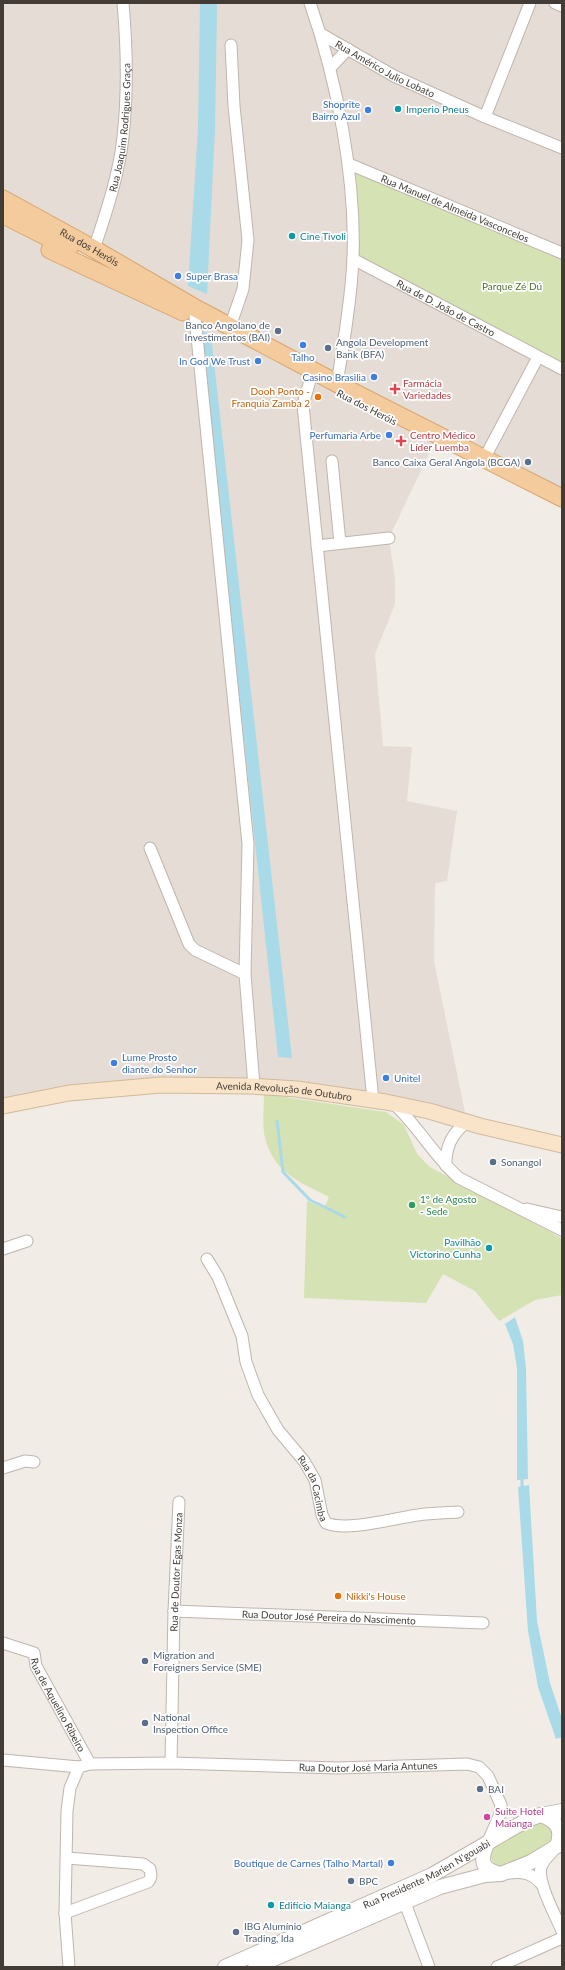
<svg xmlns="http://www.w3.org/2000/svg" width="565" height="1970" font-family="Lato,sans-serif">
<rect width="100%" height="100%" fill="#f1ece6"/>
<!-- residential -->
<g fill="#e5ddd5">
<polygon points="3,3 562,3 562,498 3,199"/>
<polygon points="3,226 111,280 204,322 435,441 389,538 395,579 395,604 375,654 383,746 412,747 407,801 457,811 447,881 435,883 434,961 467,1122 284,1088 110,1088 3,1114"/>
</g>
<!-- green -->
<g fill="#d5e2b3">
<polygon points="349,164 562,253 562,369 353,259"/>
<path d="M264 1094 386 1112 404 1125 417 1154 430 1167 560 1237 562 1242V1295L535 1300 499 1321 475 1291 443 1274 426 1303 304 1298 307 1201 324 1208 329 1197C300 1182 274 1173 265 1138 262 1125 264 1108 264 1094Z"/>
<polygon points="535,1822 551,1823 555,1837 541,1853 499,1867 495,1865 490,1857 496,1843"/>
</g>
<!-- parking -->
<polygon fill="#e0dddb" points="544,473 562,483 562,488 542,477"/>
<!-- water -->
<g fill="#a8dae8">
<polygon points="200,3 217,3 217,11 215,129 207,294 188,286 198,128"/>
<polygon points="200,329 211,335 292,1058 278,1057"/>
<polygon points="515,1317 523,1341 526,1369 528,1479 517,1480 517,1368 513,1344 505,1324"/>
<polygon points="529,1485 537,1621 550,1683 562,1719 562,1737 556,1739 538,1687 528,1631 518,1487"/>
</g>
<g fill="none" stroke-linecap="round" stroke-linejoin="round">
<!-- stream -->
<g stroke="#a8dae8" stroke-width="3">
<polyline points="277,1121 283,1172 310,1200 345,1217"/>
<polyline points="522,1475 522,1490"/>
</g>
<defs>
<g id="minor">
<path d="M310 3C337 80 356 178 353 259 351 300 344 342 337 383"/>
<polyline points="555,3 562,6"/>
<path id="s1" d="M321 34 394 76 485 117 562 148"/>
<polyline points="330,68 348,49"/>
<polyline points="485,117 530,3"/>
<path id="s2" d="M349 164 562 253"/>
<path id="s3" d="M94 249C106 213 119 175 123 137 128 92 127 48 123 3"/>
<path id="s4" d="M353 259 562 369"/>
<polyline points="195,317 248,844 245,974 254,1086"/>
<polyline points="230,327 243,289 248,240 234,106 231,45"/>
<polyline points="311,377 303,405 373,1100"/>
<polyline points="484,459 538,357"/>
<polyline points="332,461 340,543"/>
<polyline points="317,546 389,538"/>
<polyline points="150,848 189,944 195,950 245,974"/>
<path d="M394 1104C418 1126 434 1156 459 1178L562 1230"/>
<path d="M446 1166C445 1147 452 1133 467 1122"/>
<polyline points="527,1209 562,1217"/>
<polyline points="3,1249 27,1241"/>
<path id="s5" d="M207 1259 218 1277 242 1336 246 1362 258 1395 278 1430 304 1461 315 1480 322 1515 326 1523C347 1532 394 1518 418 1515 431 1513 445 1513 458 1512"/>
<polyline points="3,1468 25,1461 34,1462"/>
<path id="s6" d="M174 1611 483 1623"/>
<path id="s7" d="M3 1643 34 1653 36 1666 90 1764"/>
<path id="s8" d="M3 1760 79 1767 90 1764 171 1763 338 1768 467 1764 479 1767 488 1776 501 1805 500 1814 487 1844"/>
<path id="s9" d="M171 1763 174 1611 179 1502"/>
<path d="M552 1852C548 1856 543 1861 541 1867 537 1883 556 1916 562 1931"/>
<path d="M509 1873C524 1871 534 1874 543 1886"/>
<polyline points="405,1903 429,1967"/>
<path d="M65 1913 148 1882C152 1878 151 1874 150 1869L143 1864 67 1858"/>
<polyline points="69,1967 65,1913 67,1811 70,1788 79,1767"/>
<polyline points="497,1967 562,1938"/>
</g>
<g id="tertiary">
<path d="M541 1815C557 1821 563 1829 557 1846"/>
<path d="M487 1844C480 1861 481 1869 500 1874"/>
<path id="s10" d="M225 1967 432 1875 527 1820 541 1815 562 1811"/>
<polyline points="255,1967 440,1887 485,1875 501,1874 531,1862 562,1843"/>
</g>
<g id="secondary">
<path id="s11" d="M3 1106 69 1093 161 1085 251 1086 297 1089 386 1102 429 1111 480 1126 562 1145"/>
</g>
<g id="primary">
<path id="s12" d="M3 199 94 249 197 309 355 393 562 498"/>
<polyline points="3,215 69,248"/>
<polyline points="50,250 183,312"/>
</g>
</defs>
<!-- minor casing -->
<use href="#minor" stroke="#bfb5ad" stroke-width="13"/>
<!-- tertiary casing -->
<use href="#tertiary" stroke="#bfb5ad" stroke-width="16"/>
<!-- secondary casing -->
<use href="#secondary" stroke="#d0b99c" stroke-width="17"/>
<!-- primary casing -->
<use href="#primary" stroke="#d7a56e" stroke-width="19"/>
<!-- minor -->
<use href="#minor" stroke="#fff" stroke-width="11"/>
<!-- tertiary -->
<use href="#tertiary" stroke="#fff" stroke-width="14"/>
<!-- secondary -->
<use href="#secondary" stroke="#f9e4c9" stroke-width="15"/>
<!-- primary -->
<use href="#primary" stroke="#f4cb9d" stroke-width="17"/>
</g>
<!-- markers -->
<g fill="#0f9aa8" stroke="#fff" stroke-width="1.5">
<circle cx="398" cy="109" r="4"/>
<circle cx="292" cy="236" r="4"/>
<circle cx="489" cy="1248" r="4"/>
<circle cx="271" cy="1905" r="4"/>
</g>
<g fill="#3f7fe0" stroke="#fff" stroke-width="1.5">
<circle cx="368" cy="110" r="4"/>
<circle cx="178" cy="276" r="4"/>
<circle cx="303" cy="345" r="4"/>
<circle cx="258" cy="361" r="4"/>
<circle cx="374" cy="377" r="4"/>
<circle cx="389" cy="435" r="4"/>
<circle cx="114" cy="1063" r="4"/>
<circle cx="386" cy="1078" r="4"/>
<circle cx="391" cy="1863" r="4"/>
</g>
<g fill="#5c6f8a" stroke="#fff" stroke-width="1.5">
<circle cx="278" cy="331" r="4"/>
<circle cx="328" cy="348" r="4"/>
<circle cx="528" cy="462" r="4"/>
<circle cx="493" cy="1162" r="4"/>
<circle cx="145" cy="1661" r="4"/>
<circle cx="145" cy="1723" r="4"/>
<circle cx="480" cy="1789" r="4"/>
<circle cx="351" cy="1881" r="4"/>
<circle cx="236" cy="1932" r="4"/>
</g>
<g fill="#e0444e" stroke="#fff" stroke-width="1.5">
<path d="M393 383h4v4h4v4h-4v4h-4v-4h-4v-4h4z"/>
<path d="M399 435h4v4h4v4h-4v4h-4v-4h-4v-4h4z"/>
</g>
<g fill="#e8710a" stroke="#fff" stroke-width="1.5">
<circle cx="318" cy="397" r="4"/>
<circle cx="338" cy="1596" r="4"/>
</g>
<circle fill="#2e9e5b" stroke="#fff" stroke-width="1.5" cx="412" cy="1205" r="4"/>
<circle fill="#d1479c" stroke="#fff" stroke-width="1.5" cx="487" cy="1817" r="4"/>
<g text-anchor="middle" dominant-baseline="central" stroke-width="3.5" stroke-linejoin="round" paint-order="stroke">
<!-- street labels -->
<g font-size="10" fill="#433c36" stroke="#fff">
<text stroke="none"><textPath href="#s1" startOffset="73">Rua Américo Julio Lobato</textPath></text>
<text stroke="none"><textPath href="#s3" startOffset="125">Rua Joaquim Rodrigues Graça</textPath></text>
<text stroke="none"><textPath href="#s2" startOffset="115">Rua Manuel de Almeida Vasconcelos</textPath></text>
<text stroke="none"><textPath href="#s12" startOffset="99">Rua dos Heróis</textPath></text>
<text stroke="none"><textPath href="#s4" startOffset="105">Rua de D. João de Castro</textPath></text>
<text transform="translate(367 407) rotate(27)">Rua dos Heróis</text>
<text stroke="none"><textPath href="#s11" startOffset="283">Avenida Revolução de Outubro</textPath></text>
<text stroke="none"><textPath href="#s5" startOffset="256">Rua da Cacimba</textPath></text>
<text stroke="none"><textPath href="#s9" startOffset="191">Rua de Doutor Egas Monza</textPath></text>
<text stroke="none"><textPath href="#s6" startOffset="155">Rua Doutor José Pereira do Nascimento</textPath></text>
<text stroke="none"><textPath href="#s7" startOffset="90">Rua de Aquelino Ribeiro</textPath></text>
<text stroke="none"><textPath href="#s8" startOffset="366">Rua Doutor José Maria Antunes</textPath></text>
<text stroke="none"><textPath href="#s10" startOffset="222">Rua Presidente Marien N'gouabi</textPath></text>
</g>
<!-- shop labels -->
<g font-size="10" fill="#366cbe" stroke="#fff" text-anchor="end">
<text x="360" y="104">Shoprite<tspan x="360" dy="12">Bairro Azul</tspan></text>
<text x="186" y="276" text-anchor="start">Super Brasa</text>
<text x="303" y="357" text-anchor="middle">Talho</text>
<text x="250" y="361">In God We Trust</text>
<text x="366" y="377">Casino Brasilia</text>
<text x="381" y="435">Perfumaria Arbe</text>
<text x="122" y="1057" text-anchor="start">Lume Prosto<tspan x="122" dy="12">diante do Senhor</tspan></text>
<text x="394" y="1078" text-anchor="start">Unitel</text>
<text x="383" y="1863">Boutique de Carnes (Talho Martal)</text>
</g>
<!-- culture labels -->
<g font-size="10" fill="#0d838f" stroke="#fff" text-anchor="start">
<text x="406" y="109">Imperio Pneus</text>
<text x="300" y="236">Cine Tivoli</text>
<text x="481" y="1242" text-anchor="end">Pavilhão<tspan x="481" dy="12">Victorino Cunha</tspan></text>
<text x="279" y="1905">Edifício Maianga</text>
</g>
<!-- park labels -->
<g font-size="10" fill="#536f30" stroke="#fff">
<text x="512" y="286">Parque Zé Dú</text>
</g>
<!-- service labels -->
<g font-size="10" fill="#4e5e75" stroke="#fff" text-anchor="start">
<text x="270" y="325" text-anchor="end">Banco Angolano de<tspan x="270" dy="12">Investimentos (BAI)</tspan></text>
<text x="336" y="342">Angola Development<tspan x="336" dy="12">Bank (BFA)</tspan></text>
<text x="520" y="462" text-anchor="end">Banco Caixa Geral Angola (BCGA)</text>
<text x="501" y="1162">Sonangol</text>
<text x="153" y="1655">Migration and<tspan x="153" dy="12">Foreigners Service (SME)</tspan></text>
<text x="153" y="1717">National<tspan x="153" dy="12">Inspection Office</tspan></text>
<text x="488" y="1789">BAI</text>
<text x="359" y="1881">BPC</text>
<text x="244" y="1926">IBG Alumínio<tspan x="244" dy="12">Trading, lda</tspan></text>
</g>
<!-- health labels -->
<g font-size="10" fill="#be3a42" stroke="#fff" text-anchor="start">
<text x="403" y="383">Farmácia<tspan x="403" dy="12">Variedades</tspan></text>
<text x="410" y="435">Centro Médico<tspan x="410" dy="12">Líder Luemba</tspan></text>
</g>
<!-- food labels -->
<g font-size="10" fill="#c56008" stroke="#fff" text-anchor="end">
<text x="310" y="391">Dooh Ponto -<tspan x="310" dy="12">Franquia Zamba 2</tspan></text>
<text x="346" y="1596" text-anchor="start">Nikki's House</text>
</g>
<!-- leisure labels -->
<g font-size="10" fill="#27864d" stroke="#fff" text-anchor="start">
<text x="420" y="1199">1º de Agosto<tspan x="420" dy="12">- Sede</tspan></text>
</g>
<!-- hotel labels -->
<g font-size="10" fill="#b23c85" stroke="#fff" text-anchor="start">
<text x="495" y="1811">Suite Hotel<tspan x="495" dy="12">Maianga</tspan></text>
</g>
</g>
<!-- border -->
<rect width="565" height="1970" fill="none" stroke="#433c36" stroke-width="8"/>
</svg>
